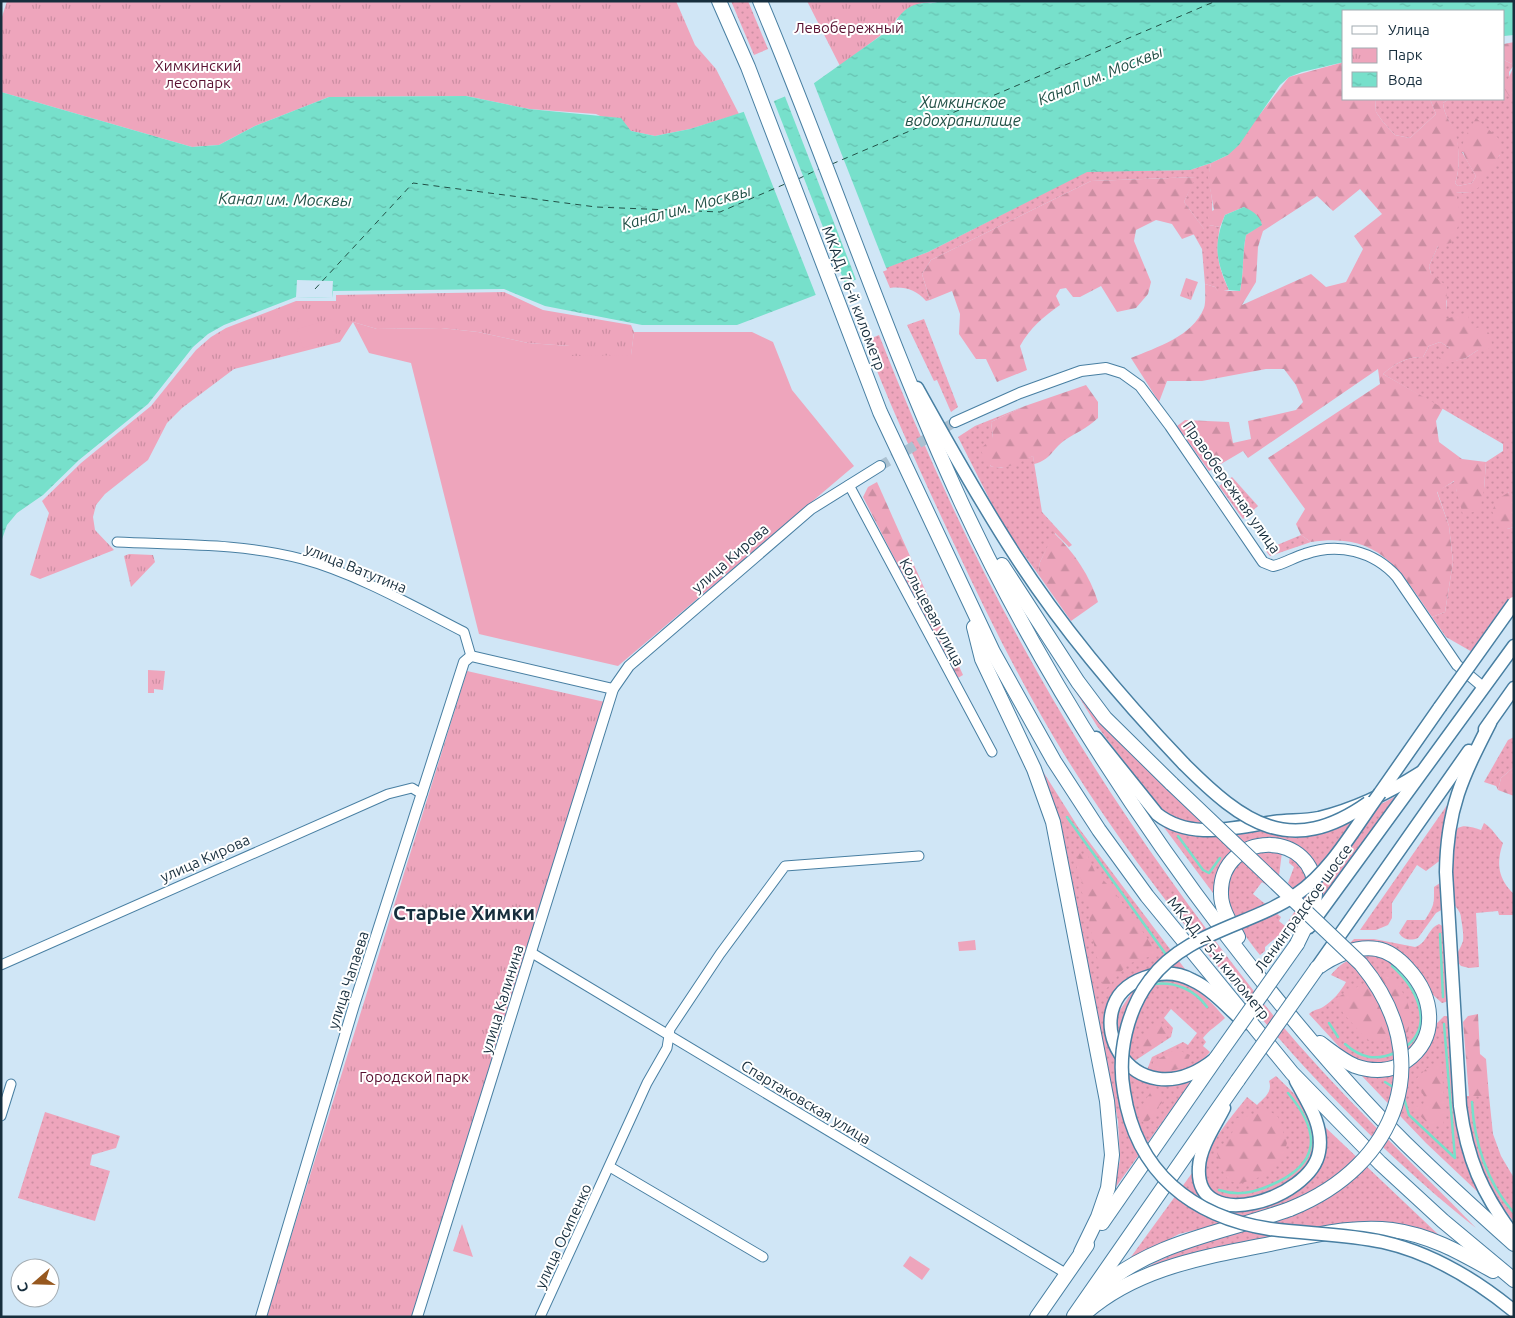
<svg xmlns="http://www.w3.org/2000/svg" width="1515" height="1318" font-family="Ubuntu,sans-serif">
<defs>
<pattern id="grass-dots" width="8" height="8" patternUnits="userSpaceOnUse" patternTransform="scale(1.25)"><rect width="8" height="8" fill="#eea5bc"/><path d="M2 2h.1M6 6h.1" fill="none" stroke="#cb8ea2" stroke-width="1.8" stroke-linecap="round"/></pattern>
<pattern id="forest-firs" width="22" height="20" patternUnits="userSpaceOnUse" patternTransform="scale(1.25)"><rect width="22" height="20" fill="#eea5bc"/><path d="M5 1l3.5 6h-7zM16 11l3.5 6h-7z" fill="#cb8ea2"/></pattern>
<pattern id="park-tufts" width="24" height="20" patternUnits="userSpaceOnUse" patternTransform="scale(1.25)"><rect width="24" height="20" fill="#eea5bc"/><path d="M3 7l-1-3M5 7V3M7 7l1-3M15 17l-1-3M17 17v-4M19 17l1-3" fill="none" stroke="#cb8ea2"/></pattern>
<pattern id="water-ripples" width="26" height="14" patternUnits="userSpaceOnUse" patternTransform="scale(1.25)"><rect width="26" height="14" fill="#77e0cb"/><path d="M2 4q2-2 4 0t4 0M15 11q2-2 4 0t4 0" fill="none" stroke="#66c0af"/></pattern>
</defs>
<rect width="100%" height="100%" fill="#d0e6f6"/>
<!-- grass -->
<g fill="url(#grass-dots)">
<polygon points="731,1 748,1 768,49 754,55"/>
<path d="M1504 60 1514 65 1509 72 1512 101H1514V497L1508 492 1507 529 1514 527V596L1474 653 1446 637 1432 617 1445 612 1453 562 1449 526 1437 491 1455 481 1457 492 1484 489 1486 462 1503 451V444L1383 374C1396 363 1406 357 1423 357L1429 346 1440 342 1450 348 1442 364 1466 358 1478 350 1470 329 1445 320 1447 301 1431 274 1429 266 1438 246 1455 192 1470 193 1500 155 1462 152 1476 176 1472 183 1458 186 1455 183C1460 171 1460 145 1454 132 1450 121 1444 115 1443 103L1449 99H1504Z"/>
<polygon points="1375,99 1430,99 1436,114 1410,138 1395,135 1383,122 1376,112"/>
<path d="M1211 163C1205 188 1218 198 1209 225L1220 227C1215 252 1218 267 1229 290L1218 292 1215 287 1205 284 1202 249 1193 233 1204 229 1184 202 1195 177 1091 181 931 260 922 274 930 300 926 301C917 290 904 286 890 288L882 269 928 252 1087 171 1190 170Z"/>
<polygon points="924,319 958,407 951,412 937,380 934,381 907,325"/>
<path d="M879 335C925 452 977 566 1039 675 1101 785 1175 890 1253 990 1320 1076 1400 1150 1476 1228 1377 1150 1291 1057 1212 959 1160 895 1111 829 1067 759 1025 691 989 619 955 546 923 478 892 410 865 341Z"/>
<polygon points="1025,406 991,422 993,438 990,466 1001,468 1033,456 1042,512 1072,545 1069,547 1055,533 1040,562 1038,574 1002,524 958,437 975,426"/>
<polygon points="1232,477 1258,506 1243,519 1219,486"/>
<polygon points="1301,535 1311,542 1270,556 1265,550"/>
<polygon points="1073,683 1125,748 1208,827 1165,816 1097,726 1071,684"/>
<polygon points="1514,737 1514,767 1501,778 1498,790 1496,786 1484,782 1508,740"/>
<path d="M1037 762 1078 827 1188 973C1179 971 1170 968 1161 968 1150 968 1138 973 1129 979 1086 1009 1107 1075 1155 1084 1168 1086 1181 1083 1193 1079L1113 1191 1120 1160 1118 1121 1060 827 1055 806Z"/>
<polygon points="1396,796 1318,907 1313,864 1254,841 1216,897 1163,826 1184,833 1268,831 1313,835 1331,831"/>
<polygon points="1452,798 1442,859 1426,871 1417,865 1392,903 1392,918 1388,925 1376,930 1360,930"/>
<path d="M1484 823C1493 829 1496 836 1503 843 1496 863 1498 879 1514 894V915H1499L1498 911 1476 913 1479 967 1469 968 1461 966C1452 956 1460 951 1463 941 1464 935 1462 924 1461 918 1461 912 1457 909 1454 904 1450 894 1450 834 1458 828 1465 824 1474 828 1481 830Z"/>
<path d="M1253 851 1282 852 1277 892 1262 882 1253 894 1281 917 1279 921 1285 926 1295 911 1289 904 1293 889 1288 883 1294 867 1289 863 1290 856 1298 861 1312 887 1302 923 1294 934 1287 928 1265 947V951L1260 955C1234 922 1202 881 1253 851Z"/>
<path d="M1440 883 1442 884 1443 909 1436 913 1418 938C1411 941 1403 940 1399 933L1407 920H1425C1435 904 1434 904 1434 887Z"/>
<path d="M1439 924 1444 927 1449 1001 1442 1003 1432 994 1412 965 1347 946 1354 939H1374L1415 947C1427 944 1428 928 1439 924Z"/>
<path d="M1373 954 1389 957 1422 996 1424 1031 1410 1053 1385 1065 1365 1063 1343 1051 1309 1014C1314 1009 1318 1010 1323 1007 1333 1001 1341 991 1346 982L1331 975C1343 960 1354 957 1373 954Z"/>
<path d="M1167 979C1194 983 1208 998 1225 1018 1217 1026 1210 1029 1203 1038L1206 1042 1203 1046 1210 1052C1194 1071 1171 1077 1147 1070L1152 1057 1183 1042 1188 1045 1197 1033 1171 1009 1164 1018 1173 1028 1171 1037 1133 1062 1120 1048 1115 1021 1118 1013 1134 989Z"/>
<polygon points="1444,1016 1449,1016 1481,1195 1426,1143 1360,1074 1387,1074"/>
<path d="M1276 1076C1288 1088 1304 1101 1310 1117 1328 1163 1294 1187 1254 1199 1244 1202 1230 1199 1220 1199 1216 1195 1211 1191 1208 1187 1192 1159 1231 1118 1247 1097L1257 1105C1264 1098 1273 1092 1269 1081Z"/>
<polygon points="1464,1096 1489,1096 1493,1134 1501,1156 1514,1178 1514,1222 1498,1201 1475,1160"/>
<polygon points="45,1112 120,1136 116,1148 92,1155 90,1165 110,1171 95,1221 18,1198"/>
<path d="M1324 1126 1442 1238 1363 1225 1125 1281C1174 1246 1235 1234 1291 1216L1289 1207 1179 1234 1128 1261 1195 1169 1214 1206C1246 1219 1277 1196 1306 1182Z"/>
</g>
<!-- forest -->
<g fill="url(#forest-firs)" fill-rule="evenodd">
<polygon points="1514,42 1514,65 1504,60 1504,44"/>
<path d="M1344 62V99H1375L1376 112 1383 122 1395 135 1410 138 1436 114 1430 99H1449L1443 103C1444 115 1450 121 1455 132 1460 145 1460 171 1455 183L1458 186 1472 183 1476 176C1458 146 1458 149 1476 118L1498 138 1500 155 1478 188 1470 193 1456 192 1461 219 1451 243 1438 246 1429 266 1431 274 1447 286 1446 319 1468 312 1470 329 1481 327 1489 333 1492 344 1486 352 1478 350 1466 358 1442 365 1439 358 1450 348 1440 342 1429 346 1423 357C1406 357 1396 363 1383 374L1443 408 1436 421 1439 442 1462 459 1486 462 1484 489 1480 510 1463 515 1454 481 1437 492 1449 526 1453 562 1445 612 1432 617C1398 567 1378 532 1311 542L1301 535 1296 524 1305 509 1268 458 1380 384 1378 369 1248 458 1243 451 1209 471 1177 426 1185 420 1229 422 1233 443 1251 439 1248 421 1296 410 1303 402 1296 385 1284 369H1266L1202 381H1167L1159 402 1131 358C1157 347 1192 337 1204 308 1206 302 1205 291 1205 284L1215 287 1218 291H1240C1244 272 1242 254 1246 235L1262 224 1244 207 1225 215 1220 227 1209 225 1207 213 1214 210 1208 177 1211 163 1228 155 1289 77ZM1360 189 1382 214 1354 236 1363 249 1346 282 1326 287 1311 274 1242 305 1256 282 1258 247 1263 231 1317 196 1333 211Z"/>
<polygon points="1514,66 1514,101 1512,101 1504,88"/>
<path d="M1196 177 1184 202 1205 230 1182 239 1172 224 1156 220 1136 230 1134 241 1151 282 1148 294 1136 308 1117 312 1101 286 1080 297H1073L1066 288 1060 289 1056 296 1060 305C1043 317 1030 328 1020 346L1027 370 997 382 986 359H976L959 334 960 314 952 291 930 300 922 274 931 260 1091 181Z"/>
<path d="M1086 385 1098 402V418C1086 429 1077 432 1065 440 1052 449 1051 460 1034 464L1033 456C1012 466 986 480 981 448L993 438 991 422 1025 406Z"/>
<polygon points="877,482 963,675 956,679 863,497 868,487"/>
<polygon points="1509,492 1514,497 1514,527 1507,529 1498,524 1492,511 1498,499"/>
<path d="M1054 533C1074 552 1090 576 1098 602L1071 621 1038 574 1040 562Z"/>
<polygon points="1514,767 1514,796 1498,790 1501,778"/>
<polygon points="1080,853 1088,856 1095,872 1113,890 1155,949 1157,954 1128,964 1107,988 1104,988 1089,923 1092,907 1082,893 1082,881 1077,870 1077,858"/>
<path d="M1380 975 1392 977C1407 997 1413 1007 1408 1032L1384 1040 1368 1041 1343 1013 1336 998Z"/>
<polygon points="1478,1014 1480,1054 1486,1059 1489,1096 1469,1096 1463,1022 1468,1016"/>
<path d="M1161 1023 1166 1026 1170 1031 1167 1036 1144 1052 1139 1048C1142 1032 1147 1030 1161 1023Z"/>
<path d="M1176 1049 1190 1055C1184 1073 1167 1072 1152 1068L1153 1062Z"/>
<path d="M1441 1061 1445 1109 1443 1127C1428 1125 1422 1120 1414 1107L1423 1105 1425 1098 1415 1080 1426 1069Z"/>
<path d="M1152 1090 1157 1092 1163 1102C1154 1109 1155 1119 1144 1123L1140 1119 1141 1107Z"/>
<polygon points="1264,1107 1278,1117 1287,1143 1283,1157 1260,1177 1239,1184 1228,1180 1221,1168 1217,1152 1232,1133 1237,1118 1254,1115"/>
</g>
<!-- park -->
<g fill="url(#park-tufts)">
<polygon points="7,1 676,1 695,45 716,69 739,114 690,129 655,136 631,131 596,114 529,109 466,96 329,97 255,126 219,145 192,147 1,92 1,20"/>
<polygon points="807,1 940,1 922,3 897,18 893,26 840,66"/>
<polygon points="1186,278 1198,282 1191,300 1180,296"/>
<polygon points="504,292 543,310 631,325 634,332 631,356 570,356 570,346 528,343 478,332 441,328 377,329 353,322 340,342 234,369 182,408 167,423 148,460 105,494 96,505 93,517 95,530 114,550 40,579 30,575 49,513 42,501 81,463 151,406 196,350 211,337 226,328 296,301 336,301 336,295"/>
<polygon points="129,554 153,555 155,562 131,587 124,556"/>
<polygon points="148,670 165,671 163,690 154,689 154,693 148,693"/>
<polygon points="467,671 605,702 413,1317 266,1317"/>
<polygon points="975,940 976,950 959,951 958,942"/>
<polygon points="462,1224 473,1257 453,1251"/>
</g>
<!-- pitch -->
<g fill="#eea5bc">
<polygon points="332,319 337,339 303,348 297,329"/>
<polygon points="353,322 377,329 441,328 478,332 528,343 570,346 571,356 631,355 634,332 752,332 773,342 792,390 854,466 618,666 479,634 411,363 369,353"/>
<polygon points="910,1256 930,1269 922,1280 903,1266"/>
</g>
<!-- water -->
<g fill="url(#water-ripples)">
<path d="M940 1H1514V35L1504 36V11H1344V62L1302 72 1289 77 1280 85 1239 145 1228 155 1211 163 1190 170 1087 172 928 252 737 325H642L545 306 504 289 333 291 332 298 296 297 224 325 208 334 193 347 148 404 79 460 43 495 17 513 7 525 1 542V92L192 147 219 145 255 126 329 97 466 96 529 109 621 118 631 131 655 136 690 129 762 106 810 86 893 27C898 14 909 4 924 3 930 3 934 4 940 1Z"/>
<path d="M1244 207C1252 211 1260 215 1262 225L1246 235C1242 254 1244 272 1240 291L1229 290C1216 260 1213 246 1225 215Z"/>
</g>
<!-- pier -->
<g fill="#d0e6f6">
<polygon points="813,81 887,270 857,282 784,94"/>
<polygon points="773,99 846,286 817,298 743,110"/>
<polygon points="297,280 333,281 332,298 296,297"/>
</g>
<g fill="none" stroke-linecap="round" stroke-linejoin="round">
<!-- stream -->
<g stroke="#77e0cb" stroke-width="2.5">
<polyline points="1067,817 1167,956"/>
<polyline points="1178,836 1203,870 1209,873 1220,858"/>
<polyline points="1440,934 1443,997"/>
<path d="M1392 966C1415 986 1437 1025 1404 1048"/>
<path d="M1154 984C1175 981 1195 990 1207 1007"/>
<polyline points="1329,1023 1338,1037"/>
<path d="M1345 1044C1361 1058 1375 1061 1395 1053"/>
<polyline points="1385,1082 1393,1087"/>
<polyline points="1403,1095 1409,1115 1455,1158 1444,1024"/>
<path d="M1472 1102C1474 1142 1487 1183 1514 1213"/>
<path d="M1219 1190C1237 1196 1253 1193 1271 1185 1321 1164 1321 1132 1288 1093"/>
</g>
<!-- ferry -->
<g stroke="#225147" stroke-width="1" stroke-dasharray="6 5" stroke-linecap="butt">
<polyline points="832,164 1216,1"/>
<polyline points="798,179 819,169"/>
<polyline points="315,289 413,183 596,207 720,212 785,184"/>
</g>
<!-- tertiary-tunnel -->
<polyline stroke="#abc1d1" stroke-width="10" stroke-dasharray="10 5" stroke-linecap="butt" points="880,466 955,422"/>
<defs>
<g id="minor">
<polyline points="849,485 992,752"/>
<path d="M117 542C177 545 243 543 302 559 355 573 415 607 464 632L471 656"/>
<polyline points="532,953 1067,1274"/>
<polyline points="1,965 388,794 412,788 422,794"/>
<polyline points="1,1116 11,1084"/>
<polyline points="610,1167 763,1257"/>
<polyline points="540,1317 647,1083 667,1048 670,1029 720,954 785,866 919,856"/>
</g>
<g id="tertiary">
<path d="M955 422 1020 393 1081 371 1106 368 1122 373 1140 386 1170 426 1263 562 1273 566C1284 564 1294 557 1305 554 1338 542 1374 551 1397 577L1457 665 1483 687"/>
<polyline points="261,1317 354,1005 464,662 471,656 613,689"/>
<polyline points="417,1317 613,689 629,666 811,509 880,466"/>
</g>
<g id="primary">
<path d="M917 388C948 444 980 501 1015 555 1064 631 1122 699 1184 764"/>
<path d="M1490 723C1462 778 1447 808 1446 872L1460 1106C1467 1159 1482 1193 1514 1236"/>
<polyline points="1485,729 1514,688"/>
<path d="M1096 738 1157 814C1191 841 1235 827 1274 822 1289 820 1304 821 1319 818 1355 809 1390 792 1420 773"/>
<polyline points="1380,793 1440,707"/>
<polyline points="1309,927 1514,646"/>
<polyline points="1318,966 1469,751"/>
<path d="M1215 1059C1130 1127 1070 1004 1144 978 1160 972 1177 972 1192 980 1212 989 1228 1008 1245 1023"/>
<path d="M1224 1108C1215 1126 1200 1147 1199 1167 1194 1236 1311 1199 1319 1152 1324 1126 1308 1103 1296 1081"/>
</g>
<g id="trunk">
<polyline points="719,1 748,67 880,412 993,652 1054,761 1099,830 1147,896 1292,1073 1380,1163 1443,1221 1514,1280"/>
<path d="M760 1C830 167 886 339 961 502 1033 657 1124 801 1227 936 1282 1008 1341 1079 1405 1143 1441 1178 1477 1211 1514 1244"/>
<polyline points="1002,565 1078,682 1105,718 1172,784"/>
<polyline points="974,627 982,659 1034,769 1053,822 1107,1101 1112,1155 1108,1188 1098,1217 1081,1252"/>
<path d="M1238 937C1231 924 1221 909 1221 894 1219 829 1318 828 1315 894 1314 912 1304 929 1297 944"/>
<path d="M1317 968C1332 957 1356 945 1377 949 1389 951 1400 960 1408 969 1433 996 1440 1037 1406 1061 1392 1072 1372 1072 1355 1066 1343 1061 1331 1051 1320 1043"/>
<polyline points="1102,1223 1217,1057"/>
<path d="M1098 1290C1152 1241 1224 1233 1290 1209"/>
<polyline points="1074,1316 1238,1080"/>
<polyline points="1037,1317 1087,1245"/>
<path d="M1081 1317C1135 1266 1211 1256 1280 1242 1317 1235 1355 1225 1392 1230 1430 1235 1461 1253 1493 1271"/>
</g>
</defs>
<!-- minor casing -->
<use href="#minor" stroke="#487fa2" stroke-width="11"/>
<!-- tertiary casing -->
<use href="#tertiary" stroke="#487fa2" stroke-width="12"/>
<!-- primary casing -->
<use href="#primary" stroke="#487fa2" stroke-width="15"/>
<!-- trunk casing -->
<use href="#trunk" stroke="#487fa2" stroke-width="16"/>
<!-- minor -->
<use href="#minor" stroke="#fff" stroke-width="9"/>
<!-- tertiary -->
<use href="#tertiary" stroke="#fff" stroke-width="10"/>
<!-- primary -->
<use href="#primary" stroke="#fff" stroke-width="12"/>
<!-- trunk -->
<use href="#trunk" stroke="#fff" stroke-width="14"/>
<defs>
<g id="primary-bridge">
<polyline points="1440,707 1514,603"/>
<path d="M1184 764C1243 823 1290 858 1368 803"/>
<path d="M1380 793C1355 827 1332 870 1297 894 1250 926 1185 932 1150 980 1127 1010 1117 1054 1124 1092 1136 1172 1192 1217 1270 1229 1308 1234 1346 1234 1383 1242 1432 1253 1475 1279 1514 1311"/>
</g>
<g id="trunk-bridge">
<path d="M1172 784 1361 964C1439 1058 1398 1166 1290 1209"/>
<polyline points="1217,1057 1297,944"/>
<polyline points="1238,1080 1317,968"/>
</g>
</defs>
<!-- primary-bridge casing -->
<use href="#primary-bridge" stroke="#487fa2" stroke-width="15" stroke-linecap="butt"/>
<!-- trunk-bridge casing -->
<use href="#trunk-bridge" stroke="#487fa2" stroke-width="16" stroke-linecap="butt"/>
<!-- primary-bridge -->
<use href="#primary-bridge" stroke="#fff" stroke-width="12"/>
<!-- trunk-bridge -->
<use href="#trunk-bridge" stroke="#fff" stroke-width="14"/>
</g>
<g text-anchor="middle" dominant-baseline="central" stroke-width="4" stroke-linejoin="round" paint-order="stroke">
<!-- park labels -->
<g font-size="15" fill="#591131" stroke="#fff">
<text x="849" y="27">Левобережный</text>
<text x="198" y="65">Химкинский<tspan x="198" dy="17">лесопарк</tspan></text>
<text x="414" y="1076">Городской парк</text>
</g>
<!-- street labels -->
<g font-size="15" fill="#172e3d" stroke="#fff">
<text transform="translate(854 298) rotate(69)">МКАД, 76-й километр</text>
<text transform="translate(1232 487) rotate(55)">Правобережная улица</text>
<text transform="translate(730 558) rotate(-41)">улица Кирова</text>
<text transform="translate(356 568) rotate(22)">улица Ватутина</text>
<text transform="translate(932 612) rotate(62)">Кольцевая улица</text>
<text transform="translate(205 858) rotate(-24)">улица Кирова</text>
<text transform="translate(1303 908) rotate(-54)">Ленинградское шоссе</text>
<text transform="translate(1219 958) rotate(51)">МКАД, 75-й километр</text>
<text transform="translate(348 980) rotate(-72)">улица Чапаева</text>
<text transform="translate(502 999) rotate(-73)">улица Калинина</text>
<text transform="translate(806 1102) rotate(31)">Спартаковская улица</text>
<text transform="translate(563 1236) rotate(-65)">улица Осипенко</text>
</g>
<!-- water labels -->
<g font-size="16" font-style="italic" fill="#225147" stroke="#fff">
<text transform="translate(1100 75) rotate(-22)">Канал им. Москвы</text>
<text x="963" y="102">Химкинское<tspan x="963" dy="18">водохранилище</tspan></text>
<text transform="translate(285 199) rotate(1)">Канал им. Москвы</text>
<text transform="translate(686 207) rotate(-15)">Канал им. Москвы</text>
</g>
<!-- district labels -->
<g font-size="20" font-weight="bold" fill="#172e3d" stroke="#fff">
<text x="464" y="912">Старые Химки</text>
</g>
</g>
<!-- border -->
<rect width="1515" height="1318" fill="none" stroke="#172e3d" stroke-width="5"/>
<!-- legend -->
<rect x="1342" y="10" width="162" height="90" fill="#ffffff" stroke="#a2abb1"/>
<rect x="1352" y="26" width="25" height="8" fill="#ffffff" stroke="#a2abb1"/>
<text x="1388" y="35" font-size="15" fill="#172e3d">Улица</text>
<rect x="1352" y="48" width="25" height="15" fill="url(#park-tufts)" stroke="#a2abb1"/>
<text x="1388" y="60" font-size="15" fill="#172e3d">Парк</text>
<rect x="1352" y="72" width="25" height="15" fill="url(#water-ripples)" stroke="#a2abb1"/>
<text x="1388" y="85" font-size="15" fill="#172e3d">Вода</text>
<!-- north arrow -->
<g transform="translate(35 1283) rotate(250)"><circle r="24" fill="#ffffff" stroke="#a2abb1"/>
<path d="M0-4L9 19L0 12L-9 19Z" fill="#97581f"/>
<text y="-8" font-size="14" font-weight="bold" text-anchor="middle" fill="#172e3d">С</text>
</g>
</svg>
